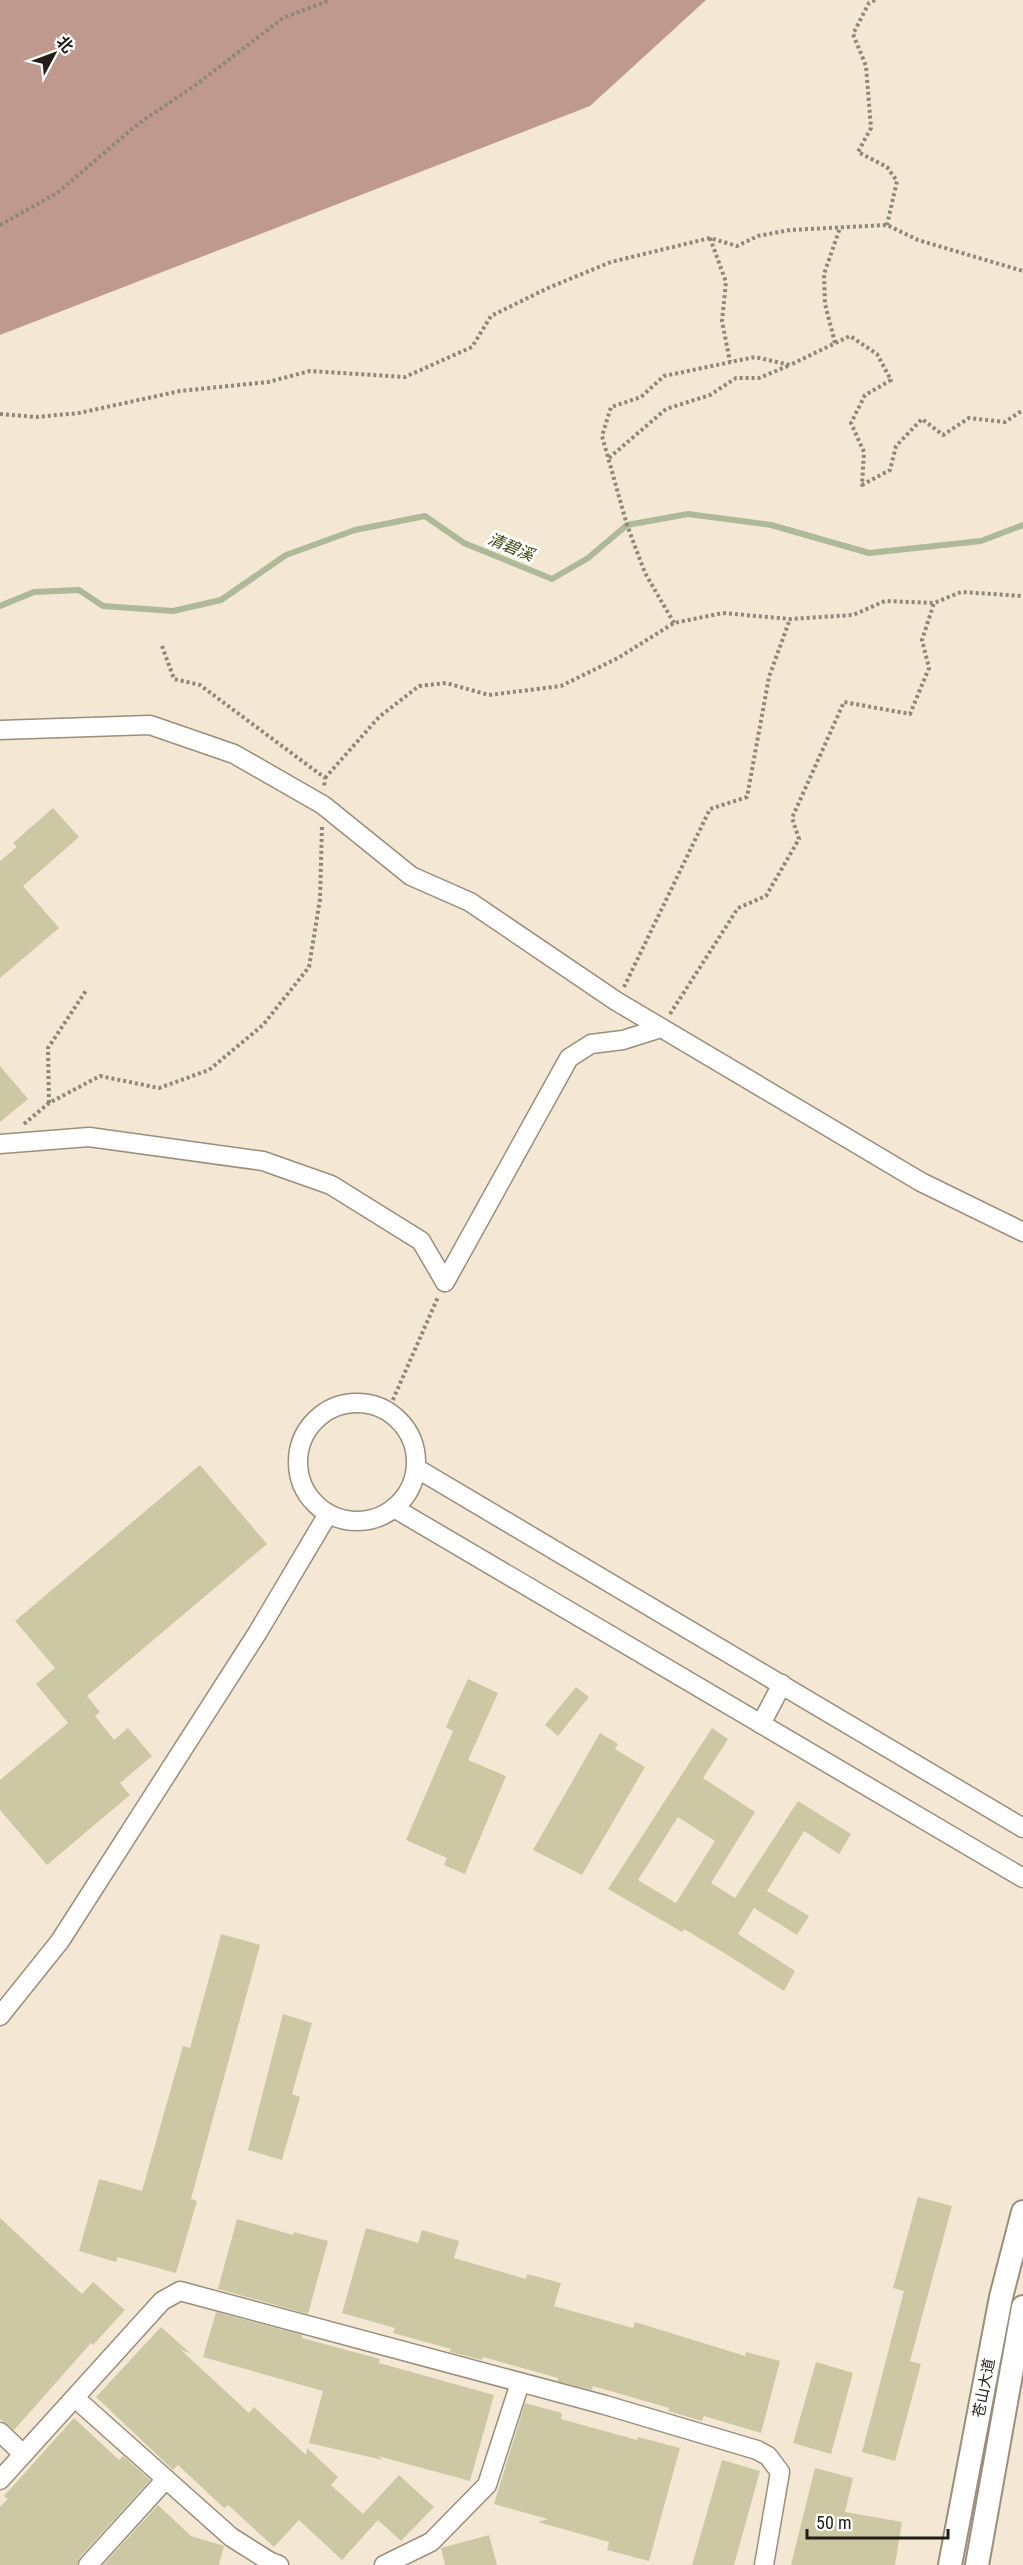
<svg xmlns="http://www.w3.org/2000/svg" width="1023" height="2565" font-family="'Roboto Condensed','Noto Sans SC',sans-serif">
<rect width="100%" height="100%" fill="#f4e8d4"/>
<!-- forest -->
<polygon fill="#c0998e" points="0,0 706,0 590,106 0,335"/>
<g fill="none" stroke-linecap="round" stroke-linejoin="round">
<!-- stream -->
<polyline stroke="#adb997" stroke-width="6" points="0,606 34,592 79,590 103,606 173,611 221,600 286,555 355,530 425,516 464,543 552,579 588,558 627,525 688,514 771,525 869,553 981,541 1023,525"/>
</g>
<!-- building -->
<g fill="#ccc8a3" fill-rule="evenodd">
<polygon points="53,808 79,837 23,886 59,928 0,978 0,861 17,847 13,843"/>
<polygon points="0,1066 28,1099 0,1122"/>
<polygon points="200,1465 267,1544 87,1696 100,1712 95,1716 114,1740 128,1728 152,1756 120,1783 130,1795 47,1865 0,1810 0,1780 68,1723 36,1684 55,1668 15,1621"/>
<polygon points="468,1679 498,1693 468,1760 506,1776 465,1874 444,1865 447,1858 406,1840 453,1731 446,1727"/>
<polygon points="576,1687 589,1697 558,1736 545,1725"/>
<path d="M712 1728 728 1739 703 1778 755 1812 711 1883 735 1898 798 1801 851 1834 839 1854 804 1831 767 1891 809 1916 797 1935 754 1908 738 1934 795 1971 784 1991 726 1954 684 1929 682 1932 608 1889ZM678 1817 715 1841 676 1903 638 1880Z"/>
<polygon points="600,1733 618,1744 615,1749 645,1767 582,1875 533,1850"/>
<polygon points="221,1934 260,1945 191,2199 197,2201 176,2273 118,2257 116,2262 79,2251 99,2179 142,2191 183,2046 190,2048"/>
<polygon points="283,2014 312,2023 292,2094 300,2097 282,2160 248,2150"/>
<polygon points="918,2197 952,2206 910,2361 921,2364 895,2461 862,2452 904,2291 893,2288"/>
<polygon points="0,2218 82,2294 93,2282 125,2310 93,2345 91,2343 14,2430 0,2419"/>
<polygon points="237,2219 293,2235 294,2232 328,2241 308,2314 218,2289"/>
<polygon points="366,2228 418,2243 422,2230 459,2241 454,2258 526,2279 527,2274 561,2283 554,2306 633,2328 635,2322 745,2356 746,2352 780,2361 761,2433 704,2416 702,2421 668,2411 669,2408 593,2386 592,2390 557,2381 558,2378 483,2357 482,2360 450,2352 451,2349 393,2333 395,2328 342,2313"/>
<polygon points="216,2312 302,2335 302,2338 380,2359 379,2363 494,2395 470,2481 378,2456 383,2460 309,2443 323,2391 203,2357"/>
<polygon points="161,2327 190,2353 181,2350 249,2413 254,2407 306,2455 307,2448 338,2477 331,2485 363,2514 399,2475 434,2507 401,2541 378,2520 342,2560 299,2520 274,2547 228,2505 224,2508 178,2465 173,2470 96,2397"/>
<polygon points="816,2362 853,2373 831,2454 793,2443"/>
<polygon points="525,2403 562,2413 561,2419 637,2440 638,2437 680,2448 649,2561 607,2550 609,2542 538,2522 548,2519 494,2504"/>
<polygon points="74,2418 119,2460 123,2456 150,2480 80,2557 77,2565 0,2565 0,2507 8,2499 4,2496"/>
<polygon points="722,2460 760,2471 734,2565 692,2565"/>
<polygon points="815,2468 853,2478 845,2512 902,2522 895,2565 791,2565"/>
<polygon points="158,2505 191,2536 224,2546 219,2565 103,2565"/>
<polygon points="489,2535 497,2565 445,2565 441,2548"/>
</g>
<g fill="none" stroke-linecap="round" stroke-linejoin="round">
<defs>
<g id="minor">
<polyline points="0,730 150,725 234,754 323,805 411,876 470,902 616,1001 921,1182 1023,1232"/>
<polyline points="0,1144 89,1137 263,1161 331,1185 421,1241 445,1282"/>
<polyline points="445,1282 569,1058 591,1044 623,1040 661,1028"/>
<circle cx="357" cy="1462" r="59"/>
<polyline points="416,1468 1023,1828"/>
<polyline points="394,1508 1023,1878"/>
<polyline points="761,1724 782,1684"/>
<polyline points="0,2016 60,1941 258,1632 328,1514"/>
<polyline points="75,2398 231,2537 269,2561 279,2565"/>
<polyline points="0,2432 23,2454"/>
<polyline points="0,2480 162,2301 180,2291 605,2405 757,2450 768,2456 780,2472 764,2565"/>
<polyline points="88,2565 166,2479"/>
<polyline points="384,2565 431,2542 487,2485 520,2383"/>
</g>
<g id="major">
<polyline points="950,2565 1001,2297 1023,2212"/>
<polyline points="977,2565 1023,2307"/>
</g>
</defs>
<!-- minor casing -->
<use href="#minor" stroke="#9a8e7c" stroke-width="21"/>
<!-- major casing -->
<use href="#major" stroke="#9a8e7c" stroke-width="26"/>
<!-- path -->
<g stroke="#8f8779" stroke-width="4" stroke-dasharray="3 3" stroke-linecap="butt">
<polyline points="875,0 869,3 853,34 866,66 871,128 858,152 887,167 897,181 887,225"/>
<polyline points="0,225 57,193 138,124 197,84 283,18 330,0"/>
<polyline points="710,238 726,282 722,321 730,362"/>
<polyline points="835,343 825,304 824,274 840,228"/>
<polyline points="0,414 36,417 79,413 180,391 268,382 310,371 405,377 472,347 491,316 548,288 611,262 710,238 737,246 758,236 790,230 887,225 918,240 1023,271"/>
<polyline points="609,458 666,409 710,395 736,378 759,378 788,366"/>
<polyline points="674,623 645,573 627,525 602,436 611,407 641,397 664,376 755,357 790,365 850,336 877,354 891,380 865,395 851,423 864,452 862,485 890,470 896,446 922,419 943,435 969,418 1005,422 1023,410"/>
<polyline points="162,646 174,679 200,685 325,778 324,787"/>
<polyline points="325,778 379,717 419,686 446,683 489,695 561,686 618,658 674,623 723,613 790,619 853,615 885,601 934,603"/>
<polyline points="624,987 710,809 747,797 769,677 790,619"/>
<polyline points="670,1014 738,908 766,896 799,839 792,818 844,702 910,714 929,668 922,640 934,603 961,592 1023,596"/>
<polyline points="49,1103 48,1048 87,989"/>
<polyline points="24,1124 49,1103 100,1076 159,1088 209,1070 263,1025 309,967 320,899 322,825"/>
<polyline points="388,1411 438,1297"/>
</g>
<!-- minor -->
<use href="#minor" stroke="#fff" stroke-width="18"/>
<!-- major -->
<use href="#major" stroke="#fff" stroke-width="22"/>
</g>
<g text-anchor="middle" dominant-baseline="central" stroke-width="6" stroke-linejoin="round" paint-order="stroke">
<!-- street labels -->
<g font-size="15" fill="#221e16" stroke="#fff">
<text transform="translate(984 2388) rotate(-79)">苍山大道</text>
</g>
<!-- water labels -->
<g font-size="16" font-style="italic" fill="#35440d" stroke="#fff">
<text transform="translate(511 547) rotate(22)">清碧溪</text>
</g>
</g>
<!-- north arrow -->
<g transform="translate(54 54) rotate(49)" stroke="#ffffff" stroke-width="4.5" paint-order="stroke">
<path d="M0-4.5L10 22L0 15L-10 22Z" fill="#221e16"/>
<text y="-9" font-size="16" font-weight="bold" text-anchor="middle" fill="#221e16">北</text>
</g>
<!-- scale -->
<path d="M807 2529v9h141v-9" fill="none" stroke="#221e16" stroke-width="3"/>
<text x="816" y="2529" font-size="18" fill="#221e16" stroke="#ffffff" stroke-width="4.5" paint-order="stroke">50 m</text>
</svg>
